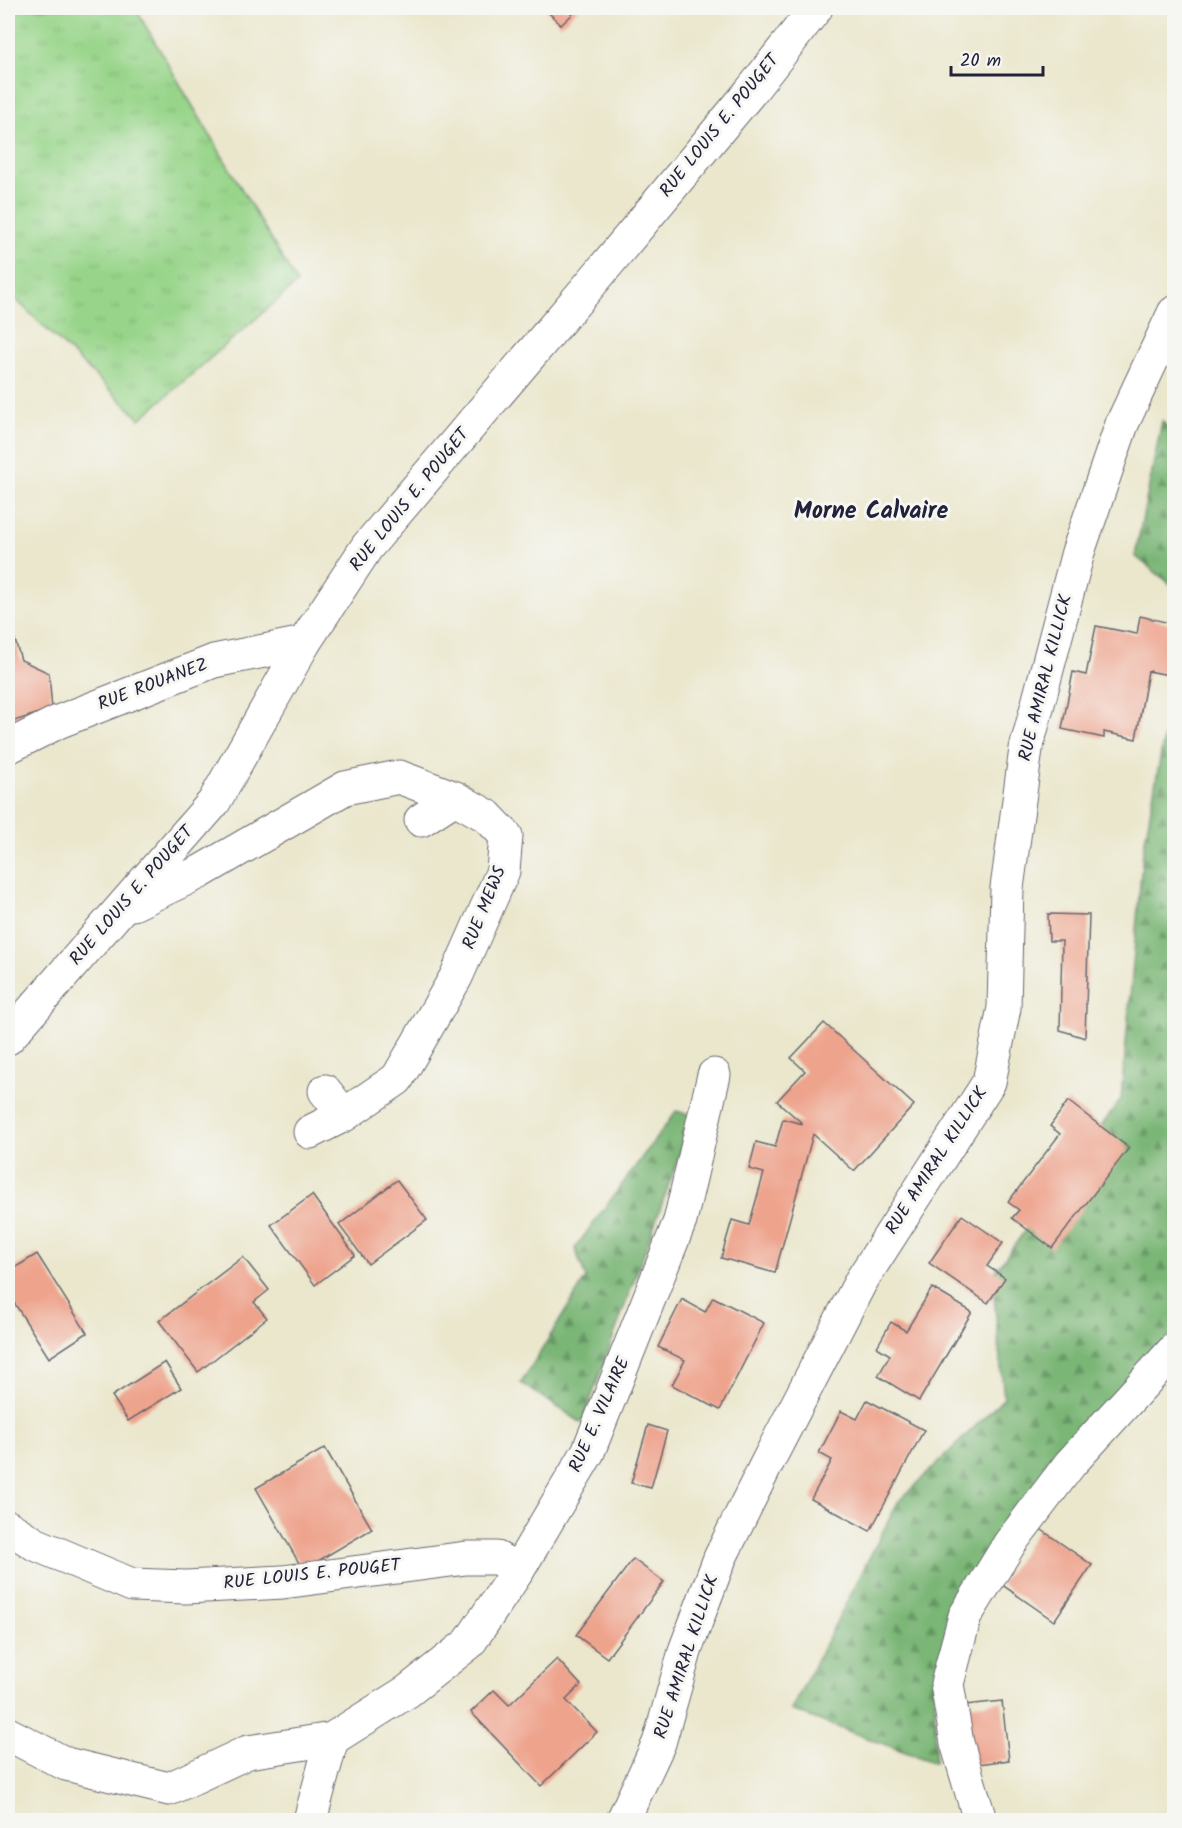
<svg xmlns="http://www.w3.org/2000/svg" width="1182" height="1828" font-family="Kalam,sans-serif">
<defs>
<pattern id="grass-tufts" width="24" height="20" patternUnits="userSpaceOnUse" patternTransform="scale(1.5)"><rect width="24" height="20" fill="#98d58a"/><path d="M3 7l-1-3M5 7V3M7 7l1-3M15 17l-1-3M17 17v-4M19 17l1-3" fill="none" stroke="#83b778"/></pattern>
<pattern id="forest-firs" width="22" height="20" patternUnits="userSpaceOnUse" patternTransform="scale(1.5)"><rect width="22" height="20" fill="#7ab676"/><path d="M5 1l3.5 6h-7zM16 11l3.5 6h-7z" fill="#649462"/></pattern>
</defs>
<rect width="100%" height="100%" fill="#f6f6f2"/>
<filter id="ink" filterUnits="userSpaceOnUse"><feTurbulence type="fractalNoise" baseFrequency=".0167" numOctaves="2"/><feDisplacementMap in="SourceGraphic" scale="12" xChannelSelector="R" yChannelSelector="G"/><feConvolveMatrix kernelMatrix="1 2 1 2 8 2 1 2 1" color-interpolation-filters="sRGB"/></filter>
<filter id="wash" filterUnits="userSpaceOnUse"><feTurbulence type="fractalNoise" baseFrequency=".008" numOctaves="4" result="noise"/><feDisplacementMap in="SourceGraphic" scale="24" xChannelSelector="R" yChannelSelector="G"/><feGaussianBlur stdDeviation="1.35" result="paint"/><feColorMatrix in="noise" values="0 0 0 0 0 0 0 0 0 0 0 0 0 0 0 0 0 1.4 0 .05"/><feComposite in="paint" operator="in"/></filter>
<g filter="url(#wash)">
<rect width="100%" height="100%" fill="#ebe7cd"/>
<!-- grass -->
<polygon fill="url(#grass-tufts)" stroke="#5d7c62" stroke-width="1.5" points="8,8 135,8 297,283 140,419 8,292"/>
<!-- forest -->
<g fill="url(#forest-firs)" stroke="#4e6c58" stroke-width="1.5">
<polygon points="1162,421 1174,434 1174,587 1135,556"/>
<polygon points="1174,683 1174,1332 1152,1354 1003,1530 935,1693 935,1763 791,1710 898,1502 1004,1398 992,1276 1121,1099 1143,851"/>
<polygon points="676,1111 694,1116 582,1423 521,1383 586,1278 575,1248"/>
</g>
<g id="blocks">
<!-- building -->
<g fill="#eea38c">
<polygon points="544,8 579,8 561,25"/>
<polygon points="1140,616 1174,624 1174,642 1169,675 1148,671 1136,739 1104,732 1104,738 1062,729 1073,672 1086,675 1096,626 1137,634"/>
<polygon points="8,617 21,660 49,673 52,709 8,723"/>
<polygon points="1048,914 1089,915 1085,1038 1060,1030 1062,941 1049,941"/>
<polygon points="824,1023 914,1105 854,1171 813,1134 775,1273 721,1258 732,1220 749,1225 764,1173 749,1169 756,1142 775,1147 783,1119 803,1124 777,1101 805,1071 791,1058"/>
<polygon points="1068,1101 1129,1148 1052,1248 1012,1218 1019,1210 1008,1202 1060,1134 1050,1126"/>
<polygon points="397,1180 427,1220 368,1264 339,1225"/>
<polygon points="312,1195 355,1255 315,1285 271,1225"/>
<polygon points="962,1215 1003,1243 987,1266 1005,1278 988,1303 929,1263"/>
<polygon points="37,1254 87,1333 49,1358 8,1293 8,1272"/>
<polygon points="243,1257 269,1290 254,1302 267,1318 198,1372 159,1321"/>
<polygon points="932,1288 972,1312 919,1401 878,1376 890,1355 877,1347 891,1322 906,1331"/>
<polygon points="713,1297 764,1323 720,1410 672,1385 685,1360 658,1347 682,1299 705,1312"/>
<polygon points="165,1362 181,1388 128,1421 112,1396"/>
<polygon points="867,1400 924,1430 870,1531 811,1499 832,1460 819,1453 841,1411 857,1419"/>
<polygon points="648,1425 667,1431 651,1488 631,1483"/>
<polygon points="325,1448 372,1529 303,1570 256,1488"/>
<polygon points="1039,1528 1092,1565 1054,1621 1001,1584"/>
<polygon points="633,1559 664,1582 607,1658 576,1635"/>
<polygon points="557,1659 581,1685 566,1700 597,1732 541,1786 471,1712 494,1690 509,1705"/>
<polygon points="1002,1701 1009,1760 971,1765 956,1706"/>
</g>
</g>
</g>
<g filter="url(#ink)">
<use href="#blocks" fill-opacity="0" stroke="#68676e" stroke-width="1.5"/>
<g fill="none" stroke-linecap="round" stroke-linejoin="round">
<defs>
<g id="minor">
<polyline points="8,747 58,722 214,661 304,643"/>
<polyline points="421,820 455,798"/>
<polyline points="133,904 200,872 345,788 399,777 455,798 487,816 506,836 503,871 456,977 397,1079 344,1115 310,1132"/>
<polyline points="8,1038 214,802 304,643 367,547 594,280 751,91 816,8"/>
<polyline points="325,1091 344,1115"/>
<polyline points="8,1527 35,1544 132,1585 186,1587 283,1582 466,1558 497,1558 518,1570"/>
<polyline points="8,1734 66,1764 169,1789 248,1752 332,1739 408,1691 469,1643 518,1570 588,1452 680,1221 714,1075"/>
<polyline points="310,1820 332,1739"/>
<polyline points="623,1820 659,1743 686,1648 720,1558 766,1465 861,1281 989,1082 1004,1008 1007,888 1026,749 1078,552 1122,424 1174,313"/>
<polyline points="980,1820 957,1743 947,1684 965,1616 1010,1543 1070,1464 1174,1350"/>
</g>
</defs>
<!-- minor casing -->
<use href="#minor" stroke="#68676e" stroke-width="35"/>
<!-- minor -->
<use href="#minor" stroke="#fff" stroke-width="33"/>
</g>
</g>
<g text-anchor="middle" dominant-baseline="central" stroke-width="6" stroke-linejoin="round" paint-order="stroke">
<!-- street labels -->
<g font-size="18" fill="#22223b" stroke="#f6f6f2">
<text transform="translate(720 126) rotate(-51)">RUE LOUIS E. POUGET</text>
<text transform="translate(410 500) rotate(-51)">RUE LOUIS E. POUGET</text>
<text transform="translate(1046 678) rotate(-76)">RUE AMIRAL KILLICK</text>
<text transform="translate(153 685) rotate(-21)">RUE ROUANEZ</text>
<text transform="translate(132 896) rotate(-49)">RUE LOUIS E. POUGET</text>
<text transform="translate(485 908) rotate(-68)">RUE MEWS</text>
<text transform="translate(937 1161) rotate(-57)">RUE AMIRAL KILLICK</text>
<text transform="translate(600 1415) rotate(-66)">RUE E. VILAIRE</text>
<text transform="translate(312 1575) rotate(-6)">RUE LOUIS E. POUGET</text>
<text transform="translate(687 1657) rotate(-72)">RUE AMIRAL KILLICK</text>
</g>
<!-- district labels -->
<g font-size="24" font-weight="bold" fill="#22223b" stroke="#f6f6f2">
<text x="871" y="511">Morne Calvaire</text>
</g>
</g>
<!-- margin -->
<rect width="1182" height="1828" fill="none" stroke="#f6f6f2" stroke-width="30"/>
<!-- scale -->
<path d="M951 66v9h92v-9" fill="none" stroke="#22223b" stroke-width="3"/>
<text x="960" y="66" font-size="18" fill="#22223b" stroke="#f6f6f2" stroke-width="4.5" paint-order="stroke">20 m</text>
</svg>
